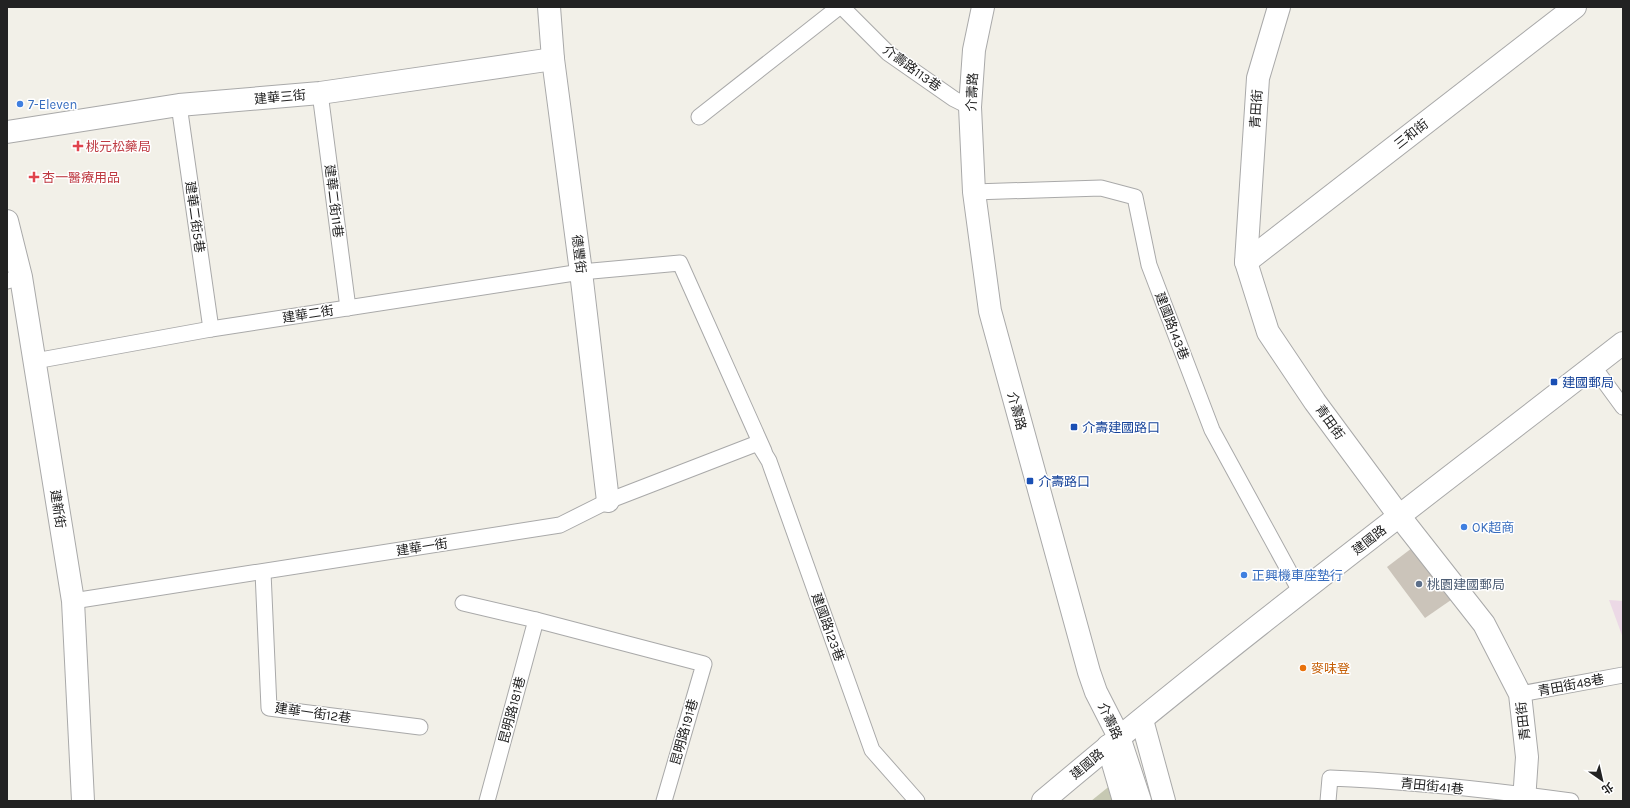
<svg xmlns="http://www.w3.org/2000/svg" width="1630" height="808" font-family="Karla,'Noto Sans TC',sans-serif">
<rect width="100%" height="100%" fill="#f2f0e8"/>
<!-- industrial -->
<polygon fill="#ecd9e6" points="1609,600 1623,601 1623,638"/>
<!-- construction -->
<polygon fill="#c6c8b2" points="1117,780 1120,801 1091,801"/>
<!-- building -->
<polygon fill="#cbc4ba" points="1412,548 1451,600 1425,618 1387,567"/>
<g fill="none" stroke-linecap="round" stroke-linejoin="round">
<defs>
<g id="service">
<polyline points="842,7 888,53 954,99 970,107"/>
<polyline points="320,93 348,308"/>
<polyline points="179,105 211,329"/>
<polyline points="699,117 839,7"/>
<polyline points="974,192 1101,188 1135,197 1149,265 1212,430 1301,593"/>
<polyline points="7,281 21,277"/>
<polyline points="35,361 211,329 581,272 680,263 764,451"/>
<polyline points="1593,366 1623,407"/>
<polyline points="263,572 269,708 420,727"/>
<polyline points="73,601 560,525 608,501 758,443 769,461 872,750 917,801"/>
<polyline points="463,603 536,620 704,664 664,801"/>
<polyline points="1520,694 1623,675"/>
<polyline points="487,801 536,620"/>
<path d="M1328 801 1330 778C1410 781 1491 790 1571 801"/>
</g>
<g id="minor">
<polyline points="549,7 553,59 581,272 608,501"/>
<polyline points="1279,7 1258,78 1246,262 1268,332 1315,402 1400,517 1484,624 1520,694 1527,757 1524,801"/>
<polyline points="7,132 179,105 320,93 553,59"/>
<polyline points="7,221 21,277 73,601 83,801"/>
<polyline points="1246,262 1575,7"/>
<polyline points="1142,720 1164,801"/>
<polyline points="1108,746 1124,801"/>
<path d="M1043 801C1231 642 1429 494 1623 343"/>
</g>
<polyline id="tertiary" points="983,7 974,50 970,107 974,192 990,311 1089,672 1096,692 1119,737 1140,801"/>
</defs>
<!-- service casing -->
<use href="#service" stroke="#a9a9a9" stroke-width="17"/>
<!-- minor casing -->
<use href="#minor" stroke="#a9a9a9" stroke-width="24"/>
<!-- tertiary casing -->
<use href="#tertiary" stroke="#a9a9a9" stroke-width="24"/>
<!-- service -->
<use href="#service" stroke="#fff" stroke-width="15"/>
<!-- minor -->
<use href="#minor" stroke="#fff" stroke-width="22"/>
<!-- tertiary -->
<use href="#tertiary" stroke="#fff" stroke-width="22"/>
</g>
<!-- markers -->
<g fill="#3f7fe0" stroke="#fff" stroke-width="1.5">
<circle cx="20" cy="104" r="4"/>
<circle cx="1464" cy="527" r="4"/>
<circle cx="1244" cy="575" r="4"/>
</g>
<g fill="#e0444e" stroke="#fff" stroke-width="1.5">
<path d="M76 140h4v4h4v4h-4v4h-4v-4h-4v-4h4z"/>
<path d="M32 171h4v4h4v4h-4v4h-4v-4h-4v-4h4z"/>
</g>
<g fill="#1a4fb4" stroke="#fff" stroke-width="1.5">
<rect x="1550" y="378" width="8" height="8" rx="2"/>
<rect x="1070" y="423" width="8" height="8" rx="2"/>
<rect x="1026" y="477" width="8" height="8" rx="2"/>
</g>
<circle fill="#5c6f8a" stroke="#fff" stroke-width="1.5" cx="1419" cy="584" r="4"/>
<circle fill="#e8710a" stroke="#fff" stroke-width="1.5" cx="1303" cy="668" r="4"/>
<g text-anchor="middle" dominant-baseline="central" stroke-width="3" stroke-linejoin="round" paint-order="stroke">
<!-- street labels -->
<g font-size="13" fill="#222" stroke="#fff">
<text transform="translate(912 68) rotate(36)">介壽路113巷</text>
<text transform="translate(972 92) rotate(-87)">介壽路</text>
<text transform="translate(280 97) rotate(-5)">建華三街</text>
<text transform="translate(1256 109) rotate(-86)">青田街</text>
<text transform="translate(1411 134) rotate(-38)">三和街</text>
<text transform="translate(334 201) rotate(83)">建華二街11巷</text>
<text transform="translate(195 217) rotate(82)">建華二街5巷</text>
<text transform="translate(579 254) rotate(83)">德豐街</text>
<text transform="translate(308 314) rotate(-9)">建華二街</text>
<text transform="translate(1172 326) rotate(69)">建國路143巷</text>
<text transform="translate(1017 411) rotate(75)">介壽路</text>
<text transform="translate(1330 422) rotate(54)">青田街</text>
<text transform="translate(58 509) rotate(81)">建新街</text>
<text transform="translate(1369 540) rotate(-38)">建國路</text>
<text transform="translate(422 547) rotate(-9)">建華一街</text>
<text transform="translate(828 627) rotate(70)">建國路123巷</text>
<text transform="translate(1571 685) rotate(-11)">青田街48巷</text>
<text transform="translate(512 710) rotate(-75)">昆明路181巷</text>
<text transform="translate(313 713) rotate(8)">建華一街12巷</text>
<text transform="translate(1110 721) rotate(65)">介壽路</text>
<text transform="translate(1523 721) rotate(-97)">青田街</text>
<text transform="translate(684 732) rotate(-74)">昆明路191巷</text>
<text transform="translate(1087 764) rotate(-40)">建國路</text>
<text transform="translate(1432 786) rotate(6)">青田街41巷</text>
</g>
<!-- shop labels -->
<g font-size="13" fill="#366cbe" stroke="#fff" text-anchor="start">
<text x="28" y="104">7-Eleven</text>
<text x="1472" y="527">OK超商</text>
<text x="1252" y="575">正興機車座墊行</text>
</g>
<!-- health labels -->
<g font-size="13" fill="#be3a42" stroke="#fff" text-anchor="start">
<text x="86" y="146">桃元松藥局</text>
<text x="42" y="177">杏一醫療用品</text>
</g>
<!-- transit labels -->
<g font-size="13" fill="#164399" stroke="#fff" text-anchor="start">
<text x="1562" y="382">建國郵局</text>
<text x="1082" y="427">介壽建國路口</text>
<text x="1038" y="481">介壽路口</text>
</g>
<!-- service labels -->
<g font-size="13" fill="#4e5e75" stroke="#fff" text-anchor="start">
<text x="1427" y="584">桃園建國郵局</text>
</g>
<!-- food labels -->
<g font-size="13" fill="#c56008" stroke="#fff" text-anchor="start">
<text x="1311" y="668">麥味登</text>
</g>
</g>
<!-- border -->
<rect width="1630" height="808" fill="none" stroke="#222222" stroke-width="16"/>
<!-- north arrow -->
<g transform="translate(1602 780) rotate(146)" stroke="#ffffff" stroke-width="3" paint-order="stroke">
<path d="M0-3L7 15L0 10L-7 15Z" fill="#222222"/>
<text y="-6" font-size="11" font-weight="bold" text-anchor="middle" fill="#222222">北</text>
</g>
</svg>
